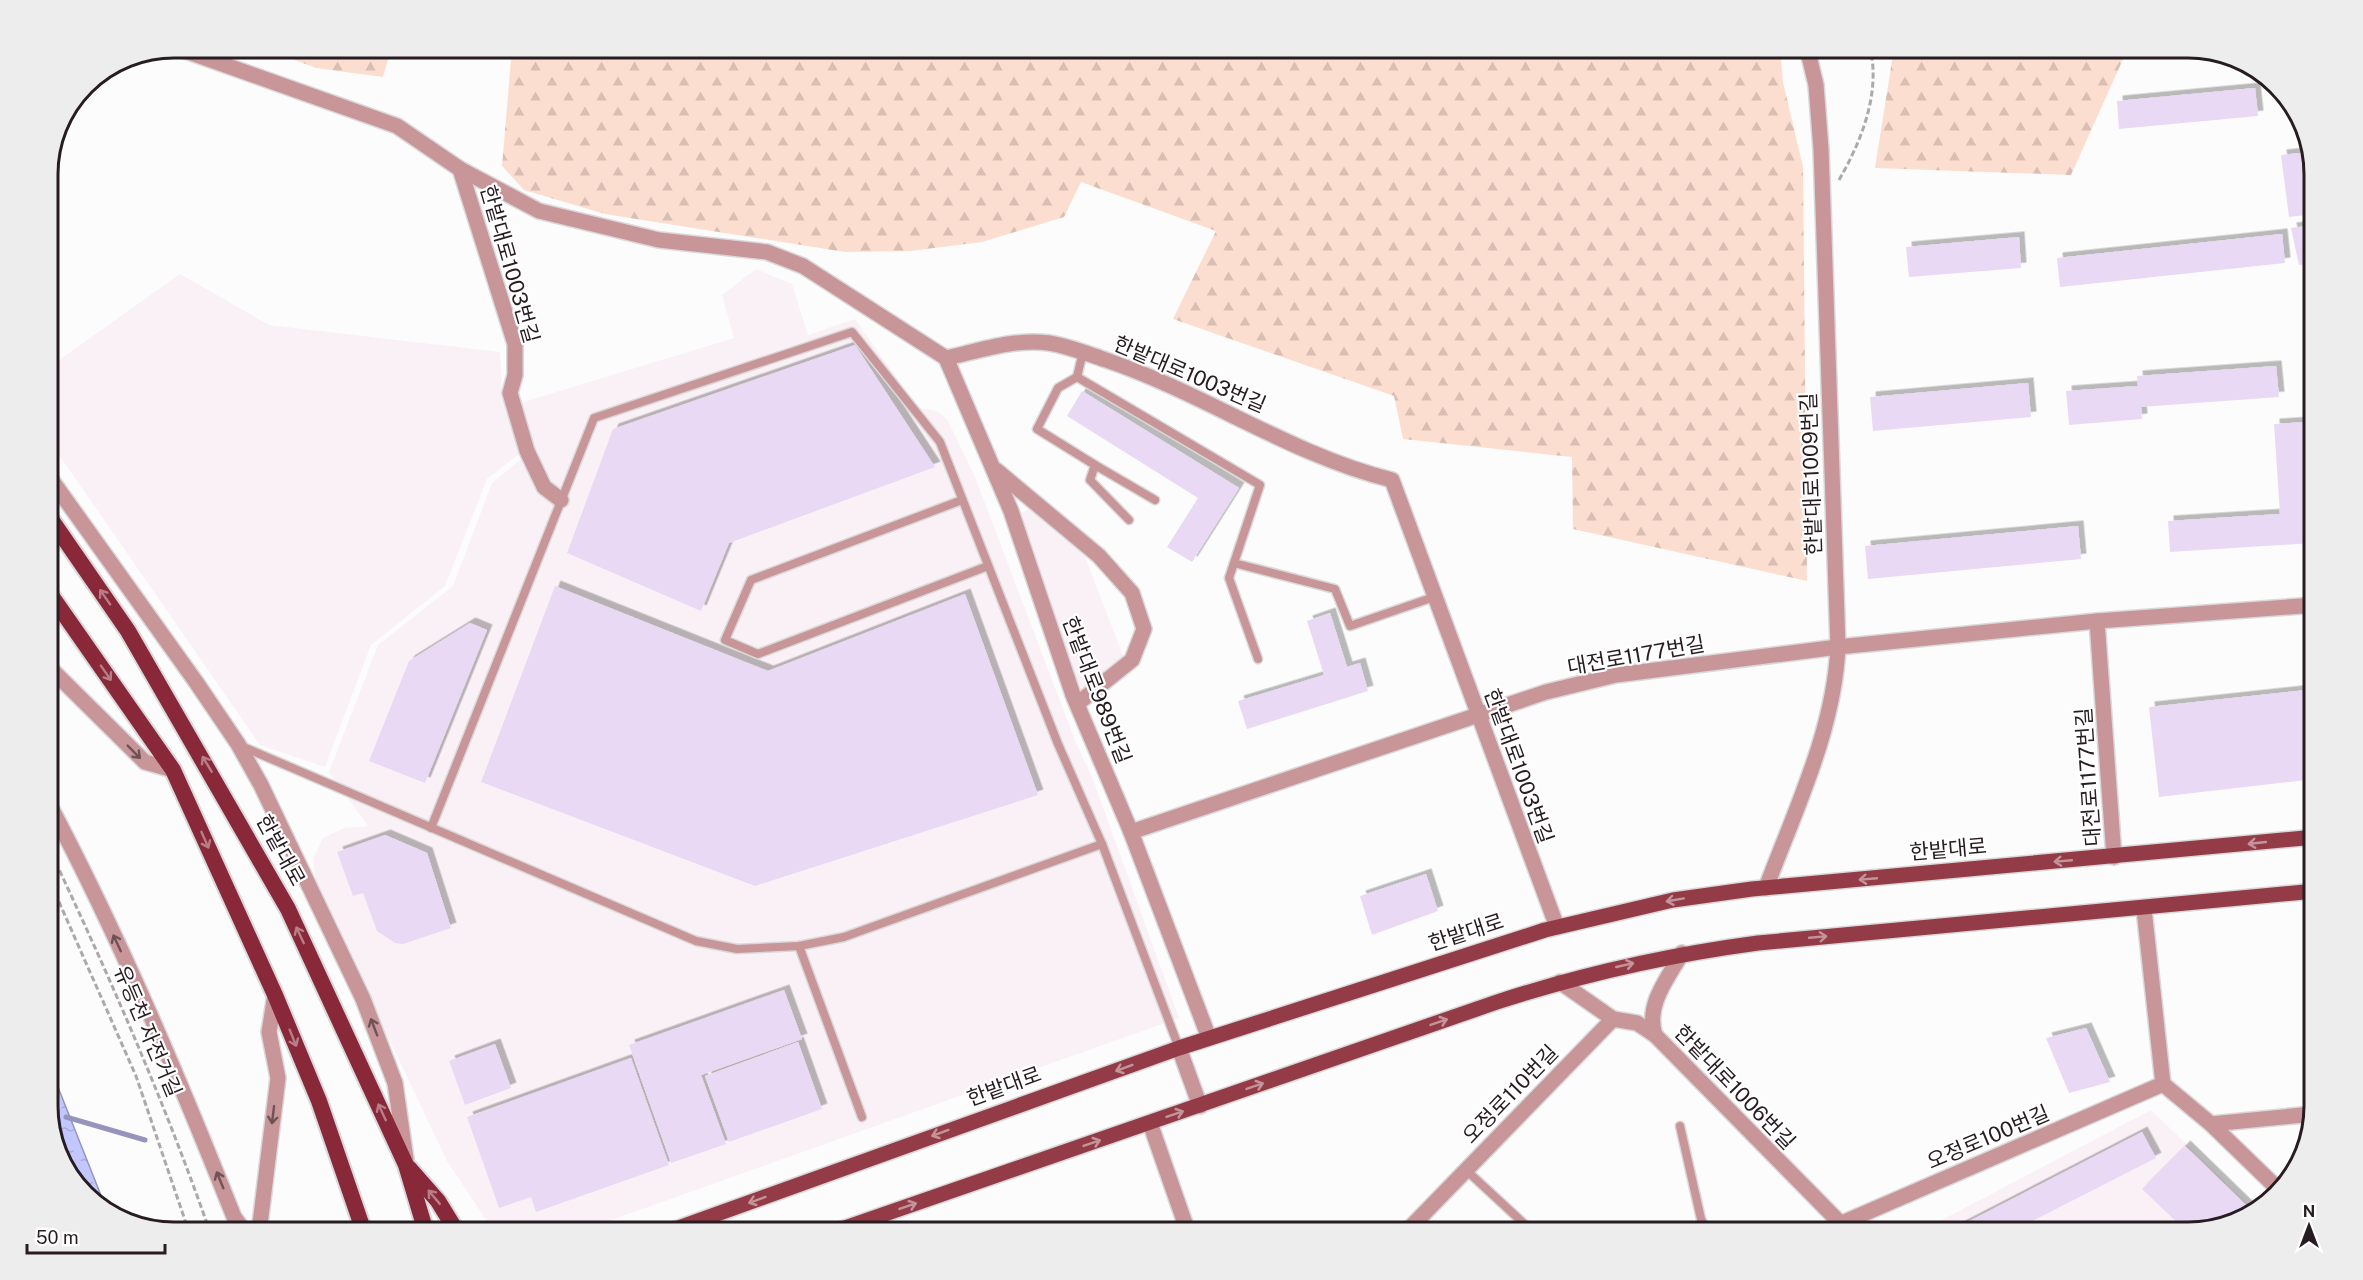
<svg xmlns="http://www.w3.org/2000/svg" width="2363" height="1280" font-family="'Public Sans','Noto Sans KR',sans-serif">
<defs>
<pattern id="forest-firs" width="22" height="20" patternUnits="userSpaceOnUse" patternTransform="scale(1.5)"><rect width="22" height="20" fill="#fcded1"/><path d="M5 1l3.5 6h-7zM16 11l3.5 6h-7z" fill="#d8beb3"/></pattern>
<pattern id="water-ripples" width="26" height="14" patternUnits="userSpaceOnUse" patternTransform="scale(1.5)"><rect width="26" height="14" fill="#c3c7ff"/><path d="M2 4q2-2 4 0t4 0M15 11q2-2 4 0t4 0" fill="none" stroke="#a8aada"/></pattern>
<filter id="shadow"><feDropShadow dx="5.5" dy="-5.5" stdDeviation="0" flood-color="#0004"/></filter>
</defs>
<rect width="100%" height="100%" fill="#fcfcfc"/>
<!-- built -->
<g fill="#faf1f6">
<polygon points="756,269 792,284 808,335 855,319 918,408 937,411 947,419 975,477 1076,743 1091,774 1179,1018 578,1232 494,1232 447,1161 317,887 313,859 323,838 344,828 368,826 329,772 378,645 453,586 492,483 535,448 520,403 734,338 722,295"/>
<polygon points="180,274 269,325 500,352 502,394 519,454 487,479 445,586 371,645 325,767 260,745 48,439 48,368"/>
<polygon points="1029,509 1085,557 1124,658 1082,694 1016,515"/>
<polygon points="2151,1110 2256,1211 2252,1215 2189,1232 1919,1232"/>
</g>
<!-- forest -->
<g fill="url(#forest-firs)">
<polygon points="263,48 391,48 383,77 316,68"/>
<polygon points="512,48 1780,48 1783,82 1803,167 1807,581 1573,529 1572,457 1403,439 1394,396 1173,319 1216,231 1081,182 1064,217 982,242 910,251 845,252 605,214 524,190 502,166"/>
<polygon points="1894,48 2128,48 2071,175 1875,168"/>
</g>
<!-- water -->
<polygon fill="url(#water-ripples)" stroke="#9494bd" stroke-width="1.5" points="48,1062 100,1193 106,1208 70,1176 48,1114"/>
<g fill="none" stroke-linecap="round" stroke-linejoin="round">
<!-- stream -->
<polyline stroke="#9494bd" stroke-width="5" points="66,1117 145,1140"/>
</g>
<!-- building -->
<g fill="#ead9f5" filter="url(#shadow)">
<polygon points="2255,88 2258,116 2119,129 2117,101"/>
<polygon points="2310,152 2315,167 2315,214 2289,217 2281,155"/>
<polygon points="2315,225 2315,263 2299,265 2291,228"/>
<polygon points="2282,234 2285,263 2060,287 2057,258"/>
<polygon points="2019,237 2021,268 1909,277 1906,247"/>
<polygon points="855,345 935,467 729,543 701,611 567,553 613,429"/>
<polygon points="2276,366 2279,397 2141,407 2142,419 2069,425 2066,391 2138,386 2137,376"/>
<polygon points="2028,383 2031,417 1873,431 1870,397"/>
<polygon points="1082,391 1239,488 1192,562 1167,547 1198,498 1067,416"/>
<polygon points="2306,422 2313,543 2170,552 2168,521 2280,514 2274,424"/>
<polygon points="2078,526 2081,559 1868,579 1865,546"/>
<polygon points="555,586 768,671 965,594 1038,795 755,886 481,782"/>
<polygon points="1330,613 1347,667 1360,663 1368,691 1247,729 1238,701 1324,675 1307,621"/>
<polygon points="470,623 487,630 425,783 369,761 409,661"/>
<polygon points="2315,689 2315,779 2159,797 2149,707"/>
<polygon points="385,835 427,853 451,928 403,944 395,943 377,931 363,893 353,896 337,852"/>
<polygon points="1426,874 1438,911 1372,935 1360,896"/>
<polygon points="784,990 802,1039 701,1075 726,1144 671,1163 629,1045"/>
<polygon points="2086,1028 2110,1082 2069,1093 2046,1038"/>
<polygon points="798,1042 822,1109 729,1142 705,1076"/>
<polygon points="495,1044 511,1088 465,1105 449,1061"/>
<polygon points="631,1058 669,1165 536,1212 531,1197 499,1208 467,1117"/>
<polygon points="2142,1132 2156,1158 2011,1232 1956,1232 1954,1229"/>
<polygon points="2185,1146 2254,1213 2252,1215 2187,1232 2142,1189"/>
</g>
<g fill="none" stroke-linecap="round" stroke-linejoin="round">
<defs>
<g id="service">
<polyline points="1077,377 1083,352"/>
<polyline points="1095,465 1155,500"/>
<polyline points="962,500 751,580 725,640 758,654 988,566"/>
<polyline points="1129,520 1090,480 1095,465 1037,429 1058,388 1077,377 1260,485 1234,563 1335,589 1350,626 1434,597"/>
<polyline points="1234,563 1229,578 1258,659"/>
<polyline points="241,746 696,941 737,949 799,946 844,937 1102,844 1179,1048"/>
<polyline points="431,828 594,418 852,332 940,442 1058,744 1102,844"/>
<polyline points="799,946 862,1117"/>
<polyline points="1680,1126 1701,1219 1707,1232"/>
<polyline points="1466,1170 1533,1232"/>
</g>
<g id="minor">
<path d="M177 48 397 126 460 169 539 211 659 240 767 252 803 266 946 358C978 351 1016 338 1049 343 1068 346 1088 354 1106 360 1204 393 1291 455 1392 480L1557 927"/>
<polyline points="460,169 515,344 515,375 510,393 527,451 544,487 561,500"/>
<polyline points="946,358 1011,511 1073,695 1131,832 1209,1038"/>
<polyline points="996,470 1099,556 1132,593 1144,629 1132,660 1077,704"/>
<polyline points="48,475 196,682 238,744 261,785 363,999 395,1083 406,1159"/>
<polyline points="2097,621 2114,857"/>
<polyline points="48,666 145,762 173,770"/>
<path d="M48 802C119 936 178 1076 234 1217L245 1232"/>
<polyline points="1131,832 1546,692 1616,675 1838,647 2097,621 2315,605"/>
<polyline points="2144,909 2163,1084 2211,1124 2277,1188"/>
<polyline points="1560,982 1613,1019"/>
<polyline points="1179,1048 1200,1106"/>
<polyline points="1150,1123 1188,1232"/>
<polyline points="2211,1124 2313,1114"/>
<polyline points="1406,1232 1613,1019 1637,1023 1655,1035"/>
<polyline points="1832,1232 1840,1224 2163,1084"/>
</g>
<g id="tertiary">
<path d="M1766 888C1795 810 1834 731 1838 647L1821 149 1816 85 1807 48"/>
<path d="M1682 953C1668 978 1645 1005 1655 1035L1849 1232"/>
<polyline points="259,1232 278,1078 269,1032 275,995"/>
</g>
<g id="primary">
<polyline points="667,1232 1179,1048 1545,930 1673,900 1752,889 2315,837"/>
<path d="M833 1232 1497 1002C1583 974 1668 955 1758 943L2315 891"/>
</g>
<g id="trunk">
<polyline points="48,515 128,631 288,909 406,1165 426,1232"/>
<polyline points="48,591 173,770 275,995 319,1101 364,1232"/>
<polyline points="409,1168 438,1201 457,1232"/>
</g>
</defs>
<!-- service casing -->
<use href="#service" stroke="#dad8d9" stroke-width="11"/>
<!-- minor casing -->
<use href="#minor" stroke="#dad8d9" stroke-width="18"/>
<!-- tertiary casing -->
<use href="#tertiary" stroke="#dad8d9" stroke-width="18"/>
<!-- primary casing -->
<use href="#primary" stroke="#dad8d9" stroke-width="18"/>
<!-- trunk casing -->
<use href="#trunk" stroke="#dad8d9" stroke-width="20"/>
<!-- path -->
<g stroke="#ada8ab" stroke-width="3" stroke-dasharray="6 3" stroke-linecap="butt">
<path d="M1839 180C1861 142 1881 93 1870 48"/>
<path d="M48 846C108 973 164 1100 210 1232"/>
<polyline points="48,877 136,1076 189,1232"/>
</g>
<!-- service -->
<use href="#service" stroke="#c89598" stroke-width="8"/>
<!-- minor -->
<use href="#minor" stroke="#c89598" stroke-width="15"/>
<!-- tertiary -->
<use href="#tertiary" stroke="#c89598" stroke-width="15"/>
<!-- primary -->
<use href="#primary" stroke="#933c47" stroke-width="15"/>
<!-- trunk -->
<use href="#trunk" stroke="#882839" stroke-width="16"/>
</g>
<!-- one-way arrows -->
<defs><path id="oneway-shaft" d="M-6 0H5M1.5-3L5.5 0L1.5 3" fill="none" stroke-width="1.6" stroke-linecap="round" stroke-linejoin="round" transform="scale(1.5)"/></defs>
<g stroke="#b87e88">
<use href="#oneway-shaft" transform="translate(105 597) rotate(-125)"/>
<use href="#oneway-shaft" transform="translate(106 673) rotate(55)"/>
<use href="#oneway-shaft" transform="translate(207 764) rotate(-121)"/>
<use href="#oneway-shaft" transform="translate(205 840) rotate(66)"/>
<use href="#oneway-shaft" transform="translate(300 935) rotate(-115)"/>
<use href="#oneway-shaft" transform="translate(293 1038) rotate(68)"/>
<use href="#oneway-shaft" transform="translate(382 1112) rotate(-115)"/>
<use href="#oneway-shaft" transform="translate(434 1197) rotate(-130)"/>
</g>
<g stroke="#6f5257">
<use href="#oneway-shaft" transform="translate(134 752) rotate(45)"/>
<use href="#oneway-shaft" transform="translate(117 943) rotate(-115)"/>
<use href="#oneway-shaft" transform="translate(374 1027) rotate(-111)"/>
<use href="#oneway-shaft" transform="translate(273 1115) rotate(97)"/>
<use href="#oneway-shaft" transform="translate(220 1180) rotate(-112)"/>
</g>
<g stroke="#c4949a">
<use href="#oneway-shaft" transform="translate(2257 843) rotate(174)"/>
<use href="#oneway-shaft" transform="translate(2063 861) rotate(175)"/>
<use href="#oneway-shaft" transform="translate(1868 879) rotate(175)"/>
<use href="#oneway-shaft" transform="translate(1675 900) rotate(170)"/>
<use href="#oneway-shaft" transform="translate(1818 937) rotate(-5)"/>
<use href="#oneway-shaft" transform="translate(1625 965) rotate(-13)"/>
<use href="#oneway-shaft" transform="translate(1439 1022) rotate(-19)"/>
<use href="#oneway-shaft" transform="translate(1124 1068) rotate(160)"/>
<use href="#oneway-shaft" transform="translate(1255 1086) rotate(-19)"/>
<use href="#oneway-shaft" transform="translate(1175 1114) rotate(-19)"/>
<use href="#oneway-shaft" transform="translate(940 1133) rotate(160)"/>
<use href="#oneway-shaft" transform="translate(1092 1143) rotate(-19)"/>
<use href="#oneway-shaft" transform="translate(757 1200) rotate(160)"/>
<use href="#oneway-shaft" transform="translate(908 1206) rotate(-19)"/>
</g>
<g text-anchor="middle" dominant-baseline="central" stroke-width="4.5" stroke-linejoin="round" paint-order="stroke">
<!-- street labels -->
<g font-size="21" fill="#271c22" stroke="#fff">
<text transform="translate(510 264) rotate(74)">한밭대로1003번길</text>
<text transform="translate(1190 374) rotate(23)">한밭대로1003번길</text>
<text transform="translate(1811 474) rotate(-92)">한밭대로1009번길</text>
<text transform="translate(1636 655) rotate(-10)">대전로1177번길</text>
<text transform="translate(1097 690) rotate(69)">한밭대로989번길</text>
<text transform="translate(1519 766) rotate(70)">한밭대로1003번길</text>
<text transform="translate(2088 777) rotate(-94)">대전로1177번길</text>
<text transform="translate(1948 849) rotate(-5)">한밭대로</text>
<text transform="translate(281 850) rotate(61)">한밭대로</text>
<text transform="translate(1466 932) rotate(-18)">한밭대로</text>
<text transform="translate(148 1031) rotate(67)">유등천 자전거길</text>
<text transform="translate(1004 1086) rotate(-20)">한밭대로</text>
<text transform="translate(1735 1087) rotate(46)">한밭대로1006번길</text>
<text transform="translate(1510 1094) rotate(-46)">오정로110번길</text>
<text transform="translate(1988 1137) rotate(-23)">오정로100번길</text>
</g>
</g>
<!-- crop -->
<path d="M0 0H2363V1280H0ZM174 58H2188A116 116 0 0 1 2304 174V1106A116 116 0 0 1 2188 1222H174A116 116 0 0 1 58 1106V174A116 116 0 0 1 174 58Z" fill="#eeeded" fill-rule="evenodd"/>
<path fill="none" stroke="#271c22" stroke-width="3" d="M174 58H2188A116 116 0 0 1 2304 174V1106A116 116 0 0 1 2188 1222H174A116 116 0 0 1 58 1106V174A116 116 0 0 1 174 58Z"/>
<!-- north arrow -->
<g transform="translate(2309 1226)" stroke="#ffffff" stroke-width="4.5" paint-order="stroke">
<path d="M0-4.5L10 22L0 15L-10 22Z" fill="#271c22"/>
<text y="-9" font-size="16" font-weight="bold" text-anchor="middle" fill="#271c22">N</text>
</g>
<!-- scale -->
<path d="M27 1244v9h138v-9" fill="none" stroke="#271c22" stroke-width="3"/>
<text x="36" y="1244" font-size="18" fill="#271c22" stroke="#ffffff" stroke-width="4.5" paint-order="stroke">50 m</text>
</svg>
